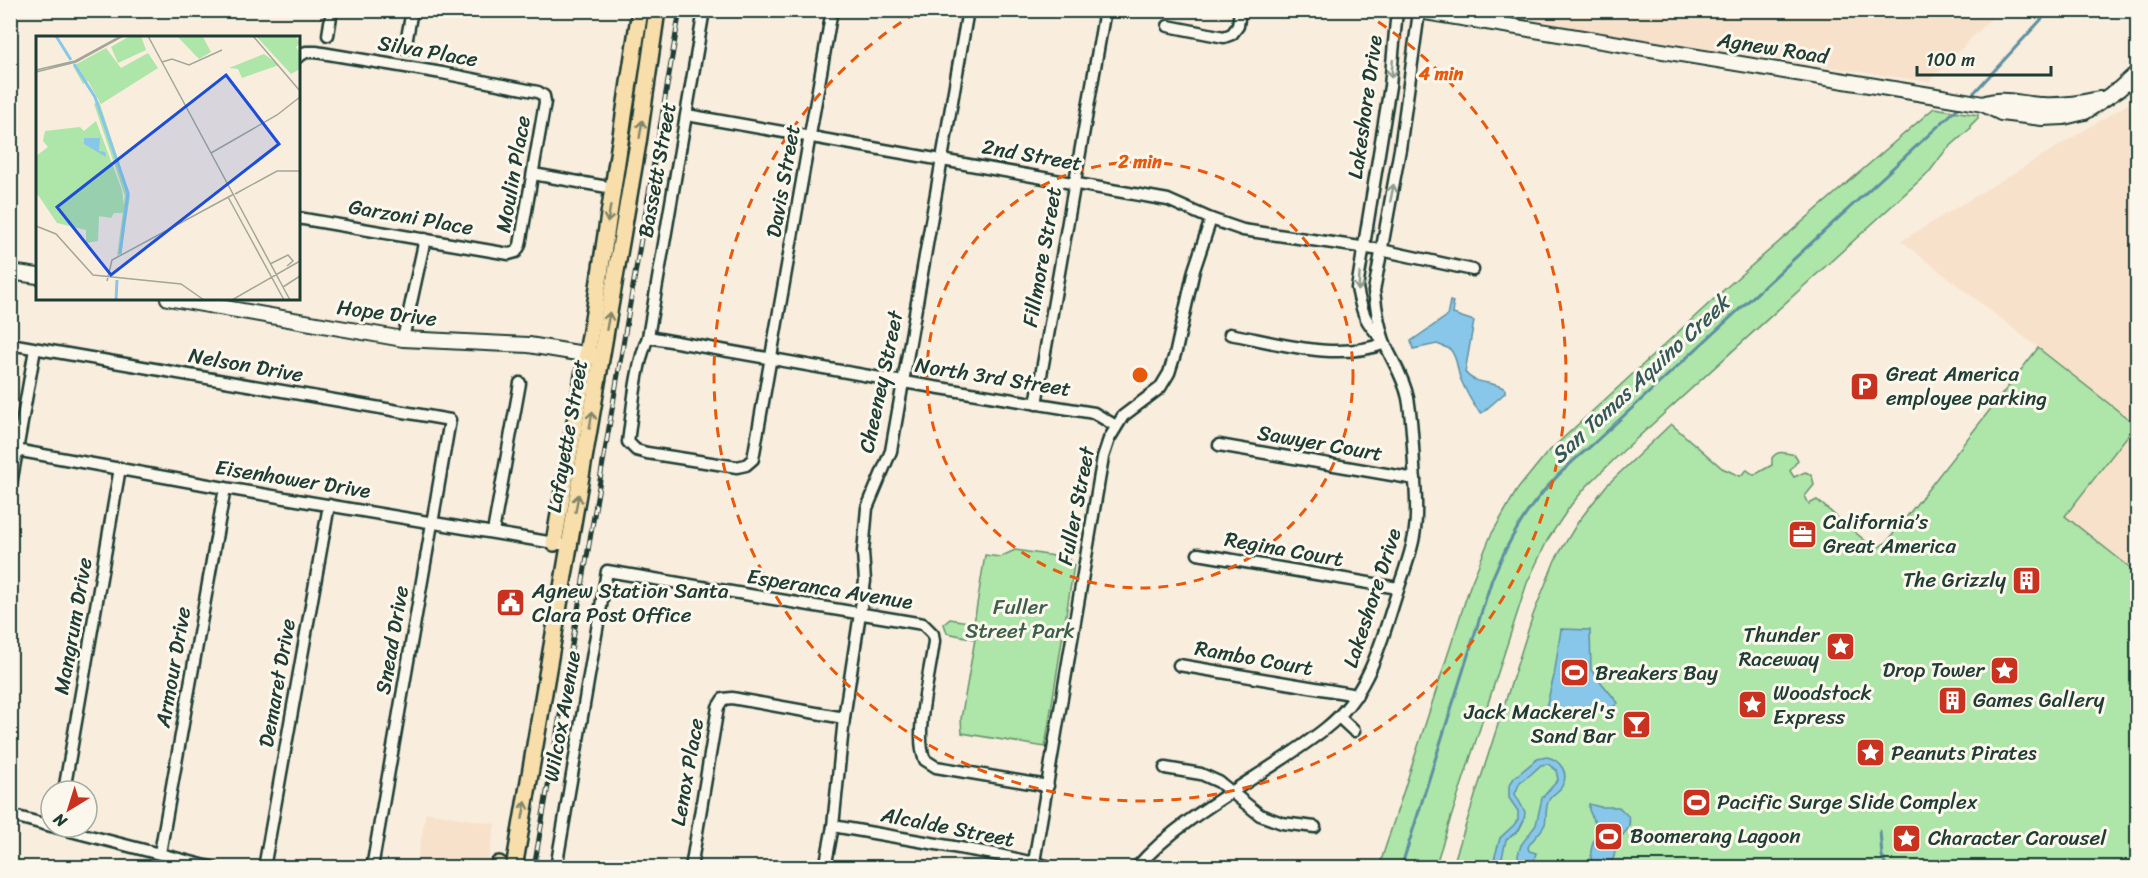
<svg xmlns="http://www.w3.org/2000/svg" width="2148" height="878" font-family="Sriracha,sans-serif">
<rect width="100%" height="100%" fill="#f9eddd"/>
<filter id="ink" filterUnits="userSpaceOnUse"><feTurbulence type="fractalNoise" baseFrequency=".0167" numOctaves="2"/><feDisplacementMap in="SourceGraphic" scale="12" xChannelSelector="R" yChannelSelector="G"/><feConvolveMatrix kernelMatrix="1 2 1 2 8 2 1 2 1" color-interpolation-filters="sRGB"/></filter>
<g filter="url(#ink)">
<!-- built -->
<g fill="#f7e1cb">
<polygon points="1459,11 1998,11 1929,82"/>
<polygon points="2137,96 2137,573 2065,516 2136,424 1901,241 2133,101"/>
<polygon points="426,812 495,824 487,867 416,867"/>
</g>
<!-- green -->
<g fill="#aee5a8" stroke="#66916e" stroke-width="1.5">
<polygon points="1934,108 1978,115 1978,118 1970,126 1971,128 1945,151 1930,171 1624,450 1586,487 1571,505 1548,539 1527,583 1435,867 1379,867 1470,586 1491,535 1517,490 1546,454 1728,286"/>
<path d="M2038 348 2136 425 2065 516 2137 573V867L1452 868 1533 615 1555 560 1578 522 1606 486 1671 424 1722 468 1740 476 1747 470 1754 475 1772 465V458C1778 449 1786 453 1795 455L1798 460 1790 471 1794 477 1805 472C1812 474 1813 478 1814 485L1805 496 1809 504 1817 500 1875 549 1887 542Z"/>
<polygon points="1015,550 1067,558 1074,565 1045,747 962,733 961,719 975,639 947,633 944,624 950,619 974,623 985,555 1000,557"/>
</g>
<!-- water -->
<g fill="#88c7e9" stroke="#5e90a1" stroke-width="1.5">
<path d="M1450 301 1453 302 1452 306 1454 307 1453 314 1474 321 1465 372C1475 386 1493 380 1505 389V393L1482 413C1475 410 1465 389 1461 380 1456 369 1459 360 1450 349L1437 344 1413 349 1411 341 1447 316Z"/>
<path d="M1561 629 1590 630 1591 670 1618 703C1601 717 1595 711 1576 709 1566 708 1557 710 1546 707L1554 676Z"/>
<path d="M1547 757C1560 760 1570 773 1562 786 1559 792 1552 794 1549 800 1545 807 1547 816 1545 824 1541 833 1533 838 1528 847L1529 851 1536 853 1534 861 1528 860 1525 862 1526 867H1519L1518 855 1521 845 1536 825 1542 798 1558 780 1556 770 1548 764 1541 765 1530 775 1520 782 1515 794 1525 812 1524 820 1519 830 1506 840 1500 867H1492L1500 838 1514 825 1518 819V811L1509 798V786L1514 778 1537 759Z"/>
<path d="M1589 804 1600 807H1619L1629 817C1632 831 1621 833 1617 844 1613 856 1616 858 1607 867H1594C1586 851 1595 843 1597 827L1589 810Z"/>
</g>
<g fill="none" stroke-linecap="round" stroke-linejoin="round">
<!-- stream -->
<g stroke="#5e90a1" stroke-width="3">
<polyline points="1970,97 2050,10"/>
<polyline points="1880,831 1882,856 1885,863 1883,868"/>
<path d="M1401 868 1492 579C1517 520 1542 485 1592 445L1960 106"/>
</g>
<defs>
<g id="street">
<path d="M704 10 648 337C635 370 633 407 628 442L636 450 647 453 737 467 746 465 753 459 832 10"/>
<polyline points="1168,26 1224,37 1232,34 1238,26 1240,10"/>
<polyline points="328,35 332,10"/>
<polyline points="405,49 412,10"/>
<polyline points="298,57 306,52 316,52 442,73 538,92 544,96 545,102 520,245 516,252 509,254 298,218"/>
<polyline points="687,115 1168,200 1211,219 1243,230 1381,250 1473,270"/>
<polyline points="533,174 613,188"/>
<path d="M1230 334C1278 343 1338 362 1385 343"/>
<polyline points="648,337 903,382 1094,413 1116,426"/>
<polyline points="403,339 425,239"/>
<path d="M1383 340C1365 322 1362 313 1357 288L1390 86 1397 10"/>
<polyline points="10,344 450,420 372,868"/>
<polyline points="1036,404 1105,10"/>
<polyline points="1219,445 1415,479"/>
<polyline points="10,449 225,488 560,544"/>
<polyline points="10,490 35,349"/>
<polyline points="493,532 520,383"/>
<polyline points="1198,554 1398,588"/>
<polyline points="1179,665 1357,695"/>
<polyline points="1339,717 1354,731"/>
<polyline points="1165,768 1201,774 1219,782 1260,815 1282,823 1315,827"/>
<polyline points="64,791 120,468"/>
<polyline points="10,815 51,826"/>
<polyline points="833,826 994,854 1056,868"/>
<polyline points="55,827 214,868"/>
<polyline points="160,853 225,488"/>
<polyline points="264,868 329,505"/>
<path d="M556 868 607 571 923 624 933 634 934 641C931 670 913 735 925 760L936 767 1048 786"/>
<polyline points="691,868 718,707 723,699 732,698 844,718"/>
<polyline points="825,868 833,826 844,718 865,581 863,552 867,508 891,451 968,10"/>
<polyline points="1033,868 1103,457 1109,439 1123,416 1160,388 1169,373 1176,351 1194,270 1211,219"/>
<path d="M1136 868C1188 809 1265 777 1326 728 1370 693 1381 641 1398 590 1404 570 1413 550 1415 529 1418 508 1415 487 1414 466 1413 443 1412 420 1408 398 1404 378 1393 362 1385 344 1379 327 1376 308 1374 291L1400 149 1419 12"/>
</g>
<g id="secondary">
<polyline points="1413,10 1936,96 1983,104 2001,113 2042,118 2064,117 2085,112 2119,89 2138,72"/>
<path d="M1983 104C2003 96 2022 105 2043 105 2062 106 2081 103 2099 99"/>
<polyline points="10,272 38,276"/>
<polyline points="168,298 403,339 529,345 596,356"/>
</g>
<g id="primary">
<polyline points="554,543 595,307 640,10"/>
<polyline points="499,868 499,864"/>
<polyline points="514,868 638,143 657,10"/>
</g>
</defs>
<!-- street casing -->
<use href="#street" stroke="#1f3d34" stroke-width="15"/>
<!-- secondary casing -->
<use href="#secondary" stroke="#1f3d34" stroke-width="18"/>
<!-- primary casing -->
<use href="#primary" stroke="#1f3d34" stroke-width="20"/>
<!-- street -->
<use href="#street" stroke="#fbf7ec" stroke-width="10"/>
<!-- secondary -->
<use href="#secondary" stroke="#fbf7ec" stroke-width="14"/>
<!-- primary -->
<use href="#primary" stroke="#f8deab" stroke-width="15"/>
<defs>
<polyline id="rail" points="534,868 680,10"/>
</defs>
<!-- rail casing -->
<use href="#rail" stroke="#1f3d34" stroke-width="5"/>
<!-- rail -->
<use href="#rail" stroke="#fbf7ec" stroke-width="3" stroke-dasharray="9" stroke-linecap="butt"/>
</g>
<!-- one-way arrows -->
<defs><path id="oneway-shaft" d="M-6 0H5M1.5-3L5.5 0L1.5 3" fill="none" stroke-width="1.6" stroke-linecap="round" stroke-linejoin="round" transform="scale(1.5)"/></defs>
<g stroke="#8d9a90">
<use href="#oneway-shaft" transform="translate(1392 69) rotate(95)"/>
<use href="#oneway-shaft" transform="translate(1392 193) rotate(-79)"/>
<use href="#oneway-shaft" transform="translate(1359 282) rotate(94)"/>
</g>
<g stroke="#81856a">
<use href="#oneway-shaft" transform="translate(641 129) rotate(-81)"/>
<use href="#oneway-shaft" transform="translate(609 214) rotate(100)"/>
<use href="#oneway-shaft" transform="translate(608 321) rotate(-80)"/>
<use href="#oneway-shaft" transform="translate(591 420) rotate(-80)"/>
<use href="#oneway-shaft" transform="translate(577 503) rotate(-80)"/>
<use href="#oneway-shaft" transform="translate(524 810) rotate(-80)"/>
</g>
</g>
<!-- distance rings -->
<g fill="none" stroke="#e8590c" stroke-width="3" stroke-dasharray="10 8">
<circle cx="1140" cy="375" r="213"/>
<path d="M1363 12A426 426 0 1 1 917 12"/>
</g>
<!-- icons -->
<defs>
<symbol id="parking-square" viewBox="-11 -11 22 22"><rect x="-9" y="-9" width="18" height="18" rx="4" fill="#c8321e" stroke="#fbf7ec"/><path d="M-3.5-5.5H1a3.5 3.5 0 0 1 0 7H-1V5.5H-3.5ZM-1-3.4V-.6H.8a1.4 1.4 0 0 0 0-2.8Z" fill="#fff"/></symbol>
<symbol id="office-square" viewBox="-11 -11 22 22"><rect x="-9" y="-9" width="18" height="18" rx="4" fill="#c8321e" stroke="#fbf7ec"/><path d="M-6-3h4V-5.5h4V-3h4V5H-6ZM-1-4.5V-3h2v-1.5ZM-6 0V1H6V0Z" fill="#fff"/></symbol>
<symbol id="building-square" viewBox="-11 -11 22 22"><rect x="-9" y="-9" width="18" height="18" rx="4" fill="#c8321e" stroke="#fbf7ec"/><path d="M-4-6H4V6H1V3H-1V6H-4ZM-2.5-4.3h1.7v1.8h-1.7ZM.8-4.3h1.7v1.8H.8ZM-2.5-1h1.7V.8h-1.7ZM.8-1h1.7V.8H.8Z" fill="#fff"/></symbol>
<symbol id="civic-square" viewBox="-11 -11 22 22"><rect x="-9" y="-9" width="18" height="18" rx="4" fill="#c8321e" stroke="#fbf7ec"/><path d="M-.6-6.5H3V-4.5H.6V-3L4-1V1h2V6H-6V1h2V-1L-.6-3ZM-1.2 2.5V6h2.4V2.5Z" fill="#fff"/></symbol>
<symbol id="sight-square" viewBox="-11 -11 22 22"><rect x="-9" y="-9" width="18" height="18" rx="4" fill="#c8321e" stroke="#fbf7ec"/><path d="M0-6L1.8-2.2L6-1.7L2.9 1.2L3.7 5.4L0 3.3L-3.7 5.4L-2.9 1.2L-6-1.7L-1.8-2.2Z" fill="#fff"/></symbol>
<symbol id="stadium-square" viewBox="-11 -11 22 22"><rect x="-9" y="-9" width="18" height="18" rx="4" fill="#c8321e" stroke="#fbf7ec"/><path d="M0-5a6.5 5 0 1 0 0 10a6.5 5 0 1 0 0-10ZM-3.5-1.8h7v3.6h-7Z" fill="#fff"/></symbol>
<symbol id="bar-square" viewBox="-11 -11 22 22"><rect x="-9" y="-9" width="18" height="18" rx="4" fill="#c8321e" stroke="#fbf7ec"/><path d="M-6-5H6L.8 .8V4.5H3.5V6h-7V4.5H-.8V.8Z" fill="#fff"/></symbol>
</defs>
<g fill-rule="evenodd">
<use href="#parking-square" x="1848" y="370" width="33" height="33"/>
<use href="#office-square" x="1786" y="518" width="33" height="33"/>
<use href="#building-square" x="2010" y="564" width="33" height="33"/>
<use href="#civic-square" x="494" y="586" width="33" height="33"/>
<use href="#sight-square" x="1824" y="630" width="33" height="33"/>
<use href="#sight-square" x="1988" y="654" width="33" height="33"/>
<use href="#stadium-square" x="1558" y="656" width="33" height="33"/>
<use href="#building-square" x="1936" y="684" width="33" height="33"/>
<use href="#sight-square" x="1736" y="688" width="33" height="33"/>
<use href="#bar-square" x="1620" y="708" width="33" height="33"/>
<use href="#sight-square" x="1854" y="736" width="33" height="33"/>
<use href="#stadium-square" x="1680" y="786" width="33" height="33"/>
<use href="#stadium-square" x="1592" y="820" width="33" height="33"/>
<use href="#sight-square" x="1890" y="822" width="33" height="33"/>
</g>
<g text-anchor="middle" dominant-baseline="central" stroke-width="6" stroke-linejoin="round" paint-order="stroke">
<!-- street labels -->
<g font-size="21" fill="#1f3d34" stroke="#fbf7ec">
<text transform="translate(1773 48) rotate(9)">Agnew Road</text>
<text transform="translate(428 51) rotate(10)">Silva Place</text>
<text transform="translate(1365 107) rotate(-82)">Lakeshore Drive</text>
<text transform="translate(1032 155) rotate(10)">2nd Street</text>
<text transform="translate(657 170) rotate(-80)">Bassett Street</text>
<text transform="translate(513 174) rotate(-80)">Moulin Place</text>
<text transform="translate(783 181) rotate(-80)">Davis Street</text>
<text transform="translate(411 217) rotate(10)">Garzoni Place</text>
<text transform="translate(1042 257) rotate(-80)">Fillmore Street</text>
<text transform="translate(387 313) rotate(7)">Hope Drive</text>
<text transform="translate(246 365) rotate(10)">Nelson Drive</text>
<text transform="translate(993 377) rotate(9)">North 3rd Street</text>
<text transform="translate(881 382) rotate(-78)">Cheeney Street</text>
<text transform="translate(567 436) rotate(-80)">Lafayette Street</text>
<text transform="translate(1320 443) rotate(10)">Sawyer Court</text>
<text transform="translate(293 479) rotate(9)">Eisenhower Drive</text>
<text transform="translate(1076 506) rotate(-79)">Fuller Street</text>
<text transform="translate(1284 549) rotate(10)">Regina Court</text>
<text transform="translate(830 589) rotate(9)">Esperanca Avenue</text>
<text transform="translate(1372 598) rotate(-72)">Lakeshore Drive</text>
<text transform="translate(73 626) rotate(-80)">Mangrum Drive</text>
<text transform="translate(392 640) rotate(-80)">Snead Drive</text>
<text transform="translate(1254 658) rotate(10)">Rambo Court</text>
<text transform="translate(173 667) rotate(-80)">Armour Drive</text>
<text transform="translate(277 683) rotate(-80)">Demaret Drive</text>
<text transform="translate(562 716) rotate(-80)">Wilcox Avenue</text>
<text transform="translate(687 772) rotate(-80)">Lenox Place</text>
<text transform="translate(948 827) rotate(11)">Alcalde Street</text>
</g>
<!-- poi labels -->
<g font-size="21" fill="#1f3d34" stroke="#fbf7ec" text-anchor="start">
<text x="1886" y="374">Great America<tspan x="1886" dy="24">employee parking</tspan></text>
<text x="1823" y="522">California’s<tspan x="1823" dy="24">Great America</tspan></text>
<text x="2006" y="580" text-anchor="end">The Grizzly</text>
<text x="532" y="591">Agnew Station Santa<tspan x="532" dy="24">Clara Post Office</tspan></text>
<text x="1819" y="635" text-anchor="end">Thunder<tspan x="1819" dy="24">Raceway</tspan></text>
<text x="1984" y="670" text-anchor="end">Drop Tower</text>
<text x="1595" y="673">Breakers Bay</text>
<text x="1773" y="693">Woodstock<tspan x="1773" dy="24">Express</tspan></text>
<text x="1973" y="700">Games Gallery</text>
<text x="1615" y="712" text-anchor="end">Jack Mackerel's<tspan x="1615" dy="24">Sand Bar</tspan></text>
<text x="1891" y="753">Peanuts Pirates</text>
<text x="1717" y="802">Pacific Surge Slide Complex</text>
<text x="1630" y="836">Boomerang Lagoon</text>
<text x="1928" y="838">Character Carousel</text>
</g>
<!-- park labels -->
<g font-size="21" fill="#3c5f4b" stroke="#fbf7ec">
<text x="1020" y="607">Fuller<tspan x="1020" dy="24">Street Park</tspan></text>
</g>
<!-- water labels -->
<g font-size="22" font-style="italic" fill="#345958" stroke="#fbf7ec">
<text transform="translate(1640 379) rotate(-43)">San Tomas Aquino Creek</text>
</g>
</g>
<!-- overview -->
<g transform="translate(36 36)">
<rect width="264" height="264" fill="#f9eddd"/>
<path d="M94 0H105L110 14 82 27 75 11ZM141 0 167 1 175 16 163 23ZM220 0H259L264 7 260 11 264 16V33L255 38ZM70 12 85 32 112 17 122 32 65 68 43 29 52 45 47 48 37 30ZM228 18 243 29 206 42 202 33 193 32ZM63 65 94 160 85 218 81 220 89 160 58 68ZM60 85 86 154 88 170 87 177H78L75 182 63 180 62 205 50 207V194L21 187 0 156V120L12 111 7 105 9 95 44 91 48 95Z" fill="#aee5a8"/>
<path d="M64 102 63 115 69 116 70 121 48 108V102Z" fill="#88c7e9"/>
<path fill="none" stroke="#88c7e9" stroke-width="3" d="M20 0 35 24M38 28 59 61 92 157 84 218M80 264 81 244"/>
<path fill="none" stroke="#a2a799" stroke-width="1.5" d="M112 0 254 264M217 0 264 55M126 26 136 23 153 29 186 14M0 34 39 25 85 0M0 36 40 26 87 0M175 117 241 79 264 61M199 158 241 135H264M192 161 248 264M0 190 20 198 57 239 145 248 168 264M234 228 252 219 257 225 251 230M71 245 76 224 198 158M247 251 264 240M196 264 264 225"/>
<path fill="#1d4ed8" fill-opacity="0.15" stroke="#1d4ed8" stroke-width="3" d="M190 39 243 108 75 239 21 171Z"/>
<rect width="264" height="264" fill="none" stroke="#1f3d34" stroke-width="3"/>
</g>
<circle cx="1140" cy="375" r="9" fill="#e8590c" stroke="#fbf7ec" stroke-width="3"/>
<g font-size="18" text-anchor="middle" font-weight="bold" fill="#e8590c" stroke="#fbf7ec" stroke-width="6" stroke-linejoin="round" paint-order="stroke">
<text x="1441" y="80">4 min</text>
<text x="1140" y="168">2 min</text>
</g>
<!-- margin -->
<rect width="2148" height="878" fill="none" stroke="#fbf7ec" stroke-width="36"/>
<rect x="18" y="18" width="2112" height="842" fill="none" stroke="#1f3d34" stroke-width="2" filter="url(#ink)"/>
<!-- north arrow -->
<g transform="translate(69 809) rotate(218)"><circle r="28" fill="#fbf7ec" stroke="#a3ada2" stroke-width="1.5"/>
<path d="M0-4.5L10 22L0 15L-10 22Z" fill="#c8321e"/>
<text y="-9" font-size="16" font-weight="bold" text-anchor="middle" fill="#1f3d34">N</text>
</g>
<!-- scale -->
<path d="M1917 66v9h134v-9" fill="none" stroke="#1f3d34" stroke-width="3"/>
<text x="1926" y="66" font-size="18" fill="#1f3d34" stroke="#fbf7ec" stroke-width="4.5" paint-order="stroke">100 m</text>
</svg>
